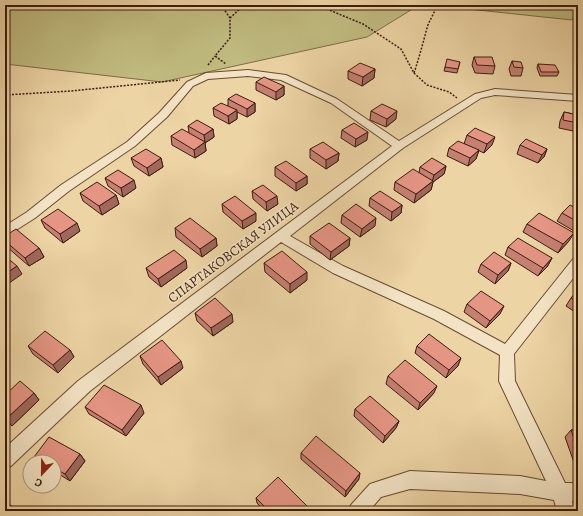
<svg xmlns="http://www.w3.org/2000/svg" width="583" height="516" font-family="Alegreya,serif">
<rect width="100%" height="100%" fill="#edd4a4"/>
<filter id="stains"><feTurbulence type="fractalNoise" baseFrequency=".005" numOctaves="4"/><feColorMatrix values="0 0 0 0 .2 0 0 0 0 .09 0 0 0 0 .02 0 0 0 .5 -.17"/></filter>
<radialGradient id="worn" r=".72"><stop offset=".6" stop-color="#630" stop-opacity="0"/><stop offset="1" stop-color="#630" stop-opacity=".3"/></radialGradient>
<!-- green -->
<g fill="#c0bb80" stroke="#7e6c47">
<polygon points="5,5 419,5 367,37 162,82 5,64"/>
<polygon points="430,5 578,5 578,9 572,20"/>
</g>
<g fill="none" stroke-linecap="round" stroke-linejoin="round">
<defs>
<polygon id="street" points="248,70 286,75 337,99 399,141 475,94 495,89 578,95 578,101 495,95 481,98 403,148 290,236 343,266 444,311 505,344 573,259 578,258 578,272 514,354 515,381 565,483 578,483 578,501 572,501 575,511 557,511 554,500 520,494 410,489 381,497 369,511 348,511 351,505 370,484 410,471 520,476 546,481 499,381 500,355 434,319 333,273 281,242 90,391 11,466 5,468 5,448 78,381 392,146 331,103 281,80 248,76 208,79 193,86 167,117 135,146 69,191 35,218 5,237 5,226 27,212 61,185 127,142 159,113 187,82 206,73"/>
</defs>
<!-- street casing -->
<use href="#street" stroke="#684b34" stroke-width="2"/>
<!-- path -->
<g stroke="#3c1d0e" stroke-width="1.5" stroke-dasharray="2 1.5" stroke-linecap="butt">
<polyline points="221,5 230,18 230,38 215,56 226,64"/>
<polyline points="317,5 363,24 401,49 414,73 427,85 449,92 457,98"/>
<polyline points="230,18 244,5"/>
<polyline points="208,65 215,56"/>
<path d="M414 73C419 58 423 43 427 28 429 20 435 14 436 5"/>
<polyline points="5,95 71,91 180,80"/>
</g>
<!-- street -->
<use href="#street" fill="#f3e3c4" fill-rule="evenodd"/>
</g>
<!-- wall -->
<g fill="#c58072" stroke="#3c1d0e">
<polygon points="474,57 495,66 493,74 475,73 472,65"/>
<polygon points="512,61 523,68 521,76 511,76 509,69"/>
<polygon points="460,62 457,73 444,71 445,67"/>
<polygon points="538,64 559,72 557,76 540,76 537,68"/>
<polygon points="375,69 374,78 362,86 348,79 348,71"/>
<polygon points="256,82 284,86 284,95 276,100 256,90"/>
<polygon points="228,99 255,103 255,112 247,117 237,112 237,119 229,124 214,116 213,108 228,106"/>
<polygon points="371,111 396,119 386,127 370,120"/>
<polygon points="564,112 578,115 578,132 559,128 560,121"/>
<polygon points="188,126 213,129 214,137 205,143 206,151 195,158 172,145 171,136 189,133"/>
<polygon points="342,130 367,140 355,147 341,138"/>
<polygon points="467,135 492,145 484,153 464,144"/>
<polygon points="520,145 547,149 544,157 538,163 517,154"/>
<polygon points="449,148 479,150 476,159 468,166 447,156"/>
<polygon points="310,149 339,153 338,161 326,169 310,158"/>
<polygon points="131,158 161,158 163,167 149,176 134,166"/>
<polygon points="446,166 444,174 433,182 431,190 414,203 394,190 395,182 419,173 420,167"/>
<polygon points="275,167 307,176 307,184 296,191 275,176"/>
<polygon points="105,178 136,188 123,197 108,186"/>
<polygon points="252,191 278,204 267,211 253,199"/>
<polygon points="80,193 116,195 119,204 102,215 83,201"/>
<polygon points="370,198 402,205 401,213 391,221 369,206"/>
<polygon points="222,204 256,221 243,229 223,212"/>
<polygon points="578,209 578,227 574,231 557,221 562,213"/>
<polygon points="342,215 375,226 360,237 341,223"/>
<polygon points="41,220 80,231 63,243 45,228"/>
<polygon points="527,224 569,241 558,253 523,232"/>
<polygon points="175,228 216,238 217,246 202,257 176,237"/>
<polygon points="5,236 39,248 44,257 29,266 7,247 5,244"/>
<polygon points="310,236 350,238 349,246 330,260 310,244"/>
<polygon points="508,247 552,258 547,267 538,276 505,255"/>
<polygon points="264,263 307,280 290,293 265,272"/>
<polygon points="511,263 508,271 495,284 478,272 481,264"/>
<polygon points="146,268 187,268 161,287 149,277"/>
<polygon points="578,290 578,314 566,306 571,298"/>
<polygon points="467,304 500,314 486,328 464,312"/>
<polygon points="195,313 233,322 213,336 197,321"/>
<polygon points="28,346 70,350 74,357 58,373 33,354"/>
<polygon points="417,346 458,366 446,378 415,353"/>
<polygon points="140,356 183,368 161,385 143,364"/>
<polygon points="388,376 434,393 418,410 386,384"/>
<polygon points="34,393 39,400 12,426 5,420 5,395"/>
<polygon points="85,407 144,413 126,436 89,414"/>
<polygon points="355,409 399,421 396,428 383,443 354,416"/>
<polygon points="571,430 578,430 578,471 577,471 565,437"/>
<polygon points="301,453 359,479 345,497 301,459"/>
<polygon points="80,454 85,461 70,481 54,471 54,462 38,462 34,457"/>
<polygon points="256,498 307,511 264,511 257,503"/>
</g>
<!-- shaded-wall -->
<g fill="#a0685c" stroke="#3c1d0e">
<polygon points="375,69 374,78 362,86 363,77"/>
<polygon points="284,86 284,95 276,100 276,92"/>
<polygon points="255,103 255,112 247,117 247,109"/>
<polygon points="237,110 237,119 229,124 228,116"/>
<polygon points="397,111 396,119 386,127 387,119"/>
<polygon points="213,129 214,137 205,143 206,151 195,158 194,150 205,142 204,135"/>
<polygon points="368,132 367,140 355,147 356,139"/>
<polygon points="495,137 492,145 484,153 487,144"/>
<polygon points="547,149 544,157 538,163 542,155"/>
<polygon points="479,150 476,159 468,166 470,158"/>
<polygon points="339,153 338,161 326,169 326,160"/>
<polygon points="161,158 163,167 149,176 147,168"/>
<polygon points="446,166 444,174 433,182 431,190 414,203 416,194 432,182 434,175"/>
<polygon points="307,176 307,184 296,191 296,183"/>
<polygon points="134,180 136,188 123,197 121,188"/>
<polygon points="116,195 119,204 102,215 99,206"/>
<polygon points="277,196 278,204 267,211 266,202"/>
<polygon points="402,205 401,213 391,221 392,212"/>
<polygon points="256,213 256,221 243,229 242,221"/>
<polygon points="376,218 375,226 360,237 362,229"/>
<polygon points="77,223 80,231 63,243 60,234"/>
<polygon points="578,224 578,227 574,231"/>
<polygon points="574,233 569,241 558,253 563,244"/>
<polygon points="216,238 217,246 202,257 200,249"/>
<polygon points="350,238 349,246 330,260 331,252"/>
<polygon points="39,248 44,257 29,266 25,258"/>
<polygon points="552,258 547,267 538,276 543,268"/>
<polygon points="186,260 187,268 161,287 158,279"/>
<polygon points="511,263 508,271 495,284 498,275"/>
<polygon points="17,266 22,274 5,286 5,274"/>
<polygon points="307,272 307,280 290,293 290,284"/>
<polygon points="504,306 500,314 486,328 490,321"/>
<polygon points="232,314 233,322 213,336 211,328"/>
<polygon points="70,350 74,357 58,373 53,365"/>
<polygon points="461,358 458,366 446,378 449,370"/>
<polygon points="181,361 183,368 161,385 158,377"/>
<polygon points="437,386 434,393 418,410 420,403"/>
<polygon points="34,393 39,400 12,426 6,419"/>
<polygon points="141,405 144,413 126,436 122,430"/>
<polygon points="399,421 396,428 383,443 385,436"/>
<polygon points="80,454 85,461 70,481 65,474"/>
<polygon points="360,473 359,479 345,497 346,491"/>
<polygon points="307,506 307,511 303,511 303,510"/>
</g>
<!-- building -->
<g fill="#e59584" stroke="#3c1d0e">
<polygon points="474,57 492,57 495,66 477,65"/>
<polygon points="447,59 460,62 458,69 445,67"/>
<polygon points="512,61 521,62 523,68 514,67"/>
<polygon points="360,63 375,69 363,77 348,71"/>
<polygon points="538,64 555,65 559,72 541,72"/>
<polygon points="264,77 284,86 276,92 256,82"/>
<polygon points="236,94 255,103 247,109 228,99"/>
<polygon points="221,103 237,110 228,116 213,108"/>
<polygon points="382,104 397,111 387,119 371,111"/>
<polygon points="564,112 578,115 578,123 563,120"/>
<polygon points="197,120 213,129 204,135 188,126"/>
<polygon points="354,123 368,132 356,139 342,130"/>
<polygon points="475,128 495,137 487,144 467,135"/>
<polygon points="182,129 205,142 194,150 171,136"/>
<polygon points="526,139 547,149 542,155 520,145"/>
<polygon points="458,141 479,150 470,158 449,148"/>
<polygon points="323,142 339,153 326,160 310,149"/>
<polygon points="146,149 161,158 147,168 131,158"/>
<polygon points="432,158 446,166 434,175 420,167"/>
<polygon points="286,161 307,176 296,183 275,167"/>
<polygon points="413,169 433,181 416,194 395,182"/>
<polygon points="118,170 134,180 121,188 105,178"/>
<polygon points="97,182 116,195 99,206 80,193"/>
<polygon points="263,185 277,196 266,202 252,191"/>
<polygon points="380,191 402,205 392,212 370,198"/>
<polygon points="235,196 256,213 242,221 222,204"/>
<polygon points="356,204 376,218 362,229 342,215"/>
<polygon points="570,205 578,209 578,222 562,213"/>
<polygon points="58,209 77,223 60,234 41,220"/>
<polygon points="539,213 574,233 563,244 527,224"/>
<polygon points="190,218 216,238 200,249 175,228"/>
<polygon points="329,223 350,238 331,252 310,236"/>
<polygon points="16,229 39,248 25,258 5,241 5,236"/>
<polygon points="518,238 552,258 543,268 508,247"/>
<polygon points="174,250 186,260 158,279 146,268"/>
<polygon points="282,251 307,272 290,284 264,263"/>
<polygon points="494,252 511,263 498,275 481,264"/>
<polygon points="5,256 17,266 5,274"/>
<polygon points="578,290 578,303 571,298"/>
<polygon points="481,291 504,306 490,321 467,304"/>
<polygon points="215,298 232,314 211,328 195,313"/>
<polygon points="45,331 70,350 53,365 28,346"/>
<polygon points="429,334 461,358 449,370 417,346"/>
<polygon points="162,340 181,361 158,377 140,356"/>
<polygon points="405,360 437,386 420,403 388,376"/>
<polygon points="20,381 34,393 6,419 5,418 5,395"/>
<polygon points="104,385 141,405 122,430 85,407"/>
<polygon points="370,396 399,421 385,436 355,409"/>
<polygon points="571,430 578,430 578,450"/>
<polygon points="316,436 360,473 346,491 301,453"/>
<polygon points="49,437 80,454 65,474 54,468 54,462 43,462 34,457"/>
<polygon points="278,477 307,506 303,510 304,511 269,511 256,498"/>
<polygon points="5,502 20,511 5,511"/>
</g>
<g text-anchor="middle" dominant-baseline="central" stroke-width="3" stroke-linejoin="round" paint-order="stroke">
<!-- street labels -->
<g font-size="14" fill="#3c1d0e" stroke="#f3e3c4">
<text transform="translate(233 252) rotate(-37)">СПАРТАКОВСКАЯ УЛИЦА</text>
</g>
</g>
<!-- margin -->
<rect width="583" height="516" fill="none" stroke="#edd4a4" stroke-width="20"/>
<rect x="6" y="6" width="571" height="504" fill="none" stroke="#3c1d0e" stroke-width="2"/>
<rect x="10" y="10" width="563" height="496" fill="none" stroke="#3c1d0e"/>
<!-- north arrow -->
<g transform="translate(42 474) rotate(202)"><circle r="19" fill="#f3e3c4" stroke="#aa947b"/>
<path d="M0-3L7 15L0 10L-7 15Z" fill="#8f2418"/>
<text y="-6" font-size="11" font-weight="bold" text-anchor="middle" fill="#3c1d0e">С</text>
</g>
<rect width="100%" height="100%" filter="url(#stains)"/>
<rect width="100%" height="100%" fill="url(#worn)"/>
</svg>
